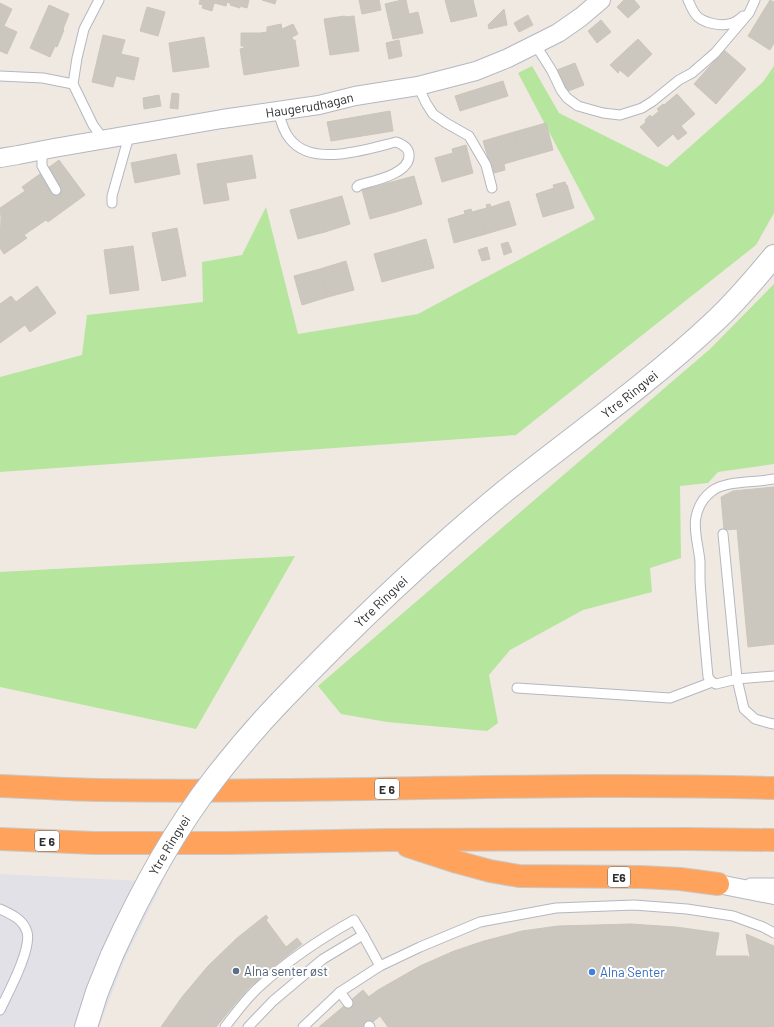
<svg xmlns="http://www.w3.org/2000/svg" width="774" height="1027" font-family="Barlow,sans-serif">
<rect width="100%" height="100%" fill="#efe9e1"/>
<!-- industrial -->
<polygon fill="#e3e1e8" points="0,874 163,882 125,959 99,1027 0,1027"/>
<!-- green -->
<g fill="#b6e59e">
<polygon points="532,66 559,113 667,167 763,82 774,66 774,213 756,245 516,435 0,472 0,377 82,355 87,315 203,302 202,262 242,255 266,207 298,334 418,314 595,219 518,73"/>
<polygon points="774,284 774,464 718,472 708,483 680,486 681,558 650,568 652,592 583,610 510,650 489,675 498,723 487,731 387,722 341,714 318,686 710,349"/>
<polygon points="295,556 196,729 0,687 0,572"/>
</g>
<!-- building -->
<g fill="#cbc7bf" stroke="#cbc5ba">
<polygon points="200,0 249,0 247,8 240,6 240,8 230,5 231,4 227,2 226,6 214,3 212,11 202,8 203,5 199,4"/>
<polygon points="262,0 276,0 275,4"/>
<polygon points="359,0 369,0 372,12 362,14"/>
<polygon points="369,0 379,0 381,10 372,12"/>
<polygon points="402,0 406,0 409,14 418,12 423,33 393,39 385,4"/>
<polygon points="445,0 473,0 477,16 451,22"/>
<polygon points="624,0 634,0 640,7 628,18 617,7"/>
<polygon points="770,0 774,2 774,43 770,50 748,36"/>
<polygon points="0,3 12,9 4,26 17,32 7,54 0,51"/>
<polygon points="49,5 69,14 63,29 64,30 57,47 55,46 50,57 30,48"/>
<polygon points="147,7 165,12 158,36 140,31"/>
<polygon points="504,9 507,25 489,29 488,25"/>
<polygon points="528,15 533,25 519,32 514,23"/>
<polygon points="345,16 345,17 354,16 359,51 330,55 324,19"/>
<polygon points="601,20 611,32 597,43 588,31"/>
<polygon points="281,24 282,29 293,24 298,34 292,37 293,40 295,40 299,66 244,75 240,49 244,48 244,46 241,46 241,33 260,33 267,32 267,27"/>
<polygon points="103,35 125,40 121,54 139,58 134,80 116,76 113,87 92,82"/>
<polygon points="204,37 209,67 173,72 169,43"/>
<polygon points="638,39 652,54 628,77 620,70 618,73 610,65"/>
<polygon points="399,40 402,56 389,59 386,43"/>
<polygon points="724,50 746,69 716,104 694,84"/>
<polygon points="575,63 584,85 566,92 557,70"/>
<polygon points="503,81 508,96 460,111 455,96"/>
<polygon points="172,93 179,94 178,109 170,108"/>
<polygon points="677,94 695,114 681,126 687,133 678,140 673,134 658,147 640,127 646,122 645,120 650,115 652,117 659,111 657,109 663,104 664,105"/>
<polygon points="159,95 161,106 144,109 143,98"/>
<polygon points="390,111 393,131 331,141 327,122"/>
<polygon points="546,123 553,150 521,159 514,132"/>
<polygon points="514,132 521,159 504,164 505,170 494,173 493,167 491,168 483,141"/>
<polygon points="466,145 473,173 442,182 435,158 453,153 452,149"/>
<polygon points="176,154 180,174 135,183 131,163"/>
<polygon points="252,155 256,178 226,183 229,200 204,204 197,164"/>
<polygon points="59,160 85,195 48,222 46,220 24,235 27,238 4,254 0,248 1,217 0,208 25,191 22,187"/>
<polygon points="414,176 422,204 396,212 388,183"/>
<polygon points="565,182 566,185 567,185 574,208 543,217 536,194 554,188 553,185"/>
<polygon points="388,183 396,212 370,219 362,190"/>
<polygon points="342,196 350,224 325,232 317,203"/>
<polygon points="509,201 516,225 486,234 479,210 487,208 486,205 490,204 491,207"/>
<polygon points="317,203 325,232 298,239 290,210"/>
<polygon points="471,209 472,212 479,210 486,234 454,243 448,219 465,214 464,211"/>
<polygon points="177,228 186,276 162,281 152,233"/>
<polygon points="426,239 434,268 407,275 399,247"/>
<polygon points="508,242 512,252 504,255 501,244"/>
<polygon points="133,246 139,290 110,294 104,250"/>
<polygon points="399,247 407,275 382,282 374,254"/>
<polygon points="487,247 490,259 482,261 478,250"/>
<polygon points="346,261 354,290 328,297 320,269"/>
<polygon points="320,269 328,297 302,305 294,276"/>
<polygon points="37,286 56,313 30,332 25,325 0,343 0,304 11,296 16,302"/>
<polygon points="774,487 774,644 748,647 737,529 724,530 721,497 733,491"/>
<polygon points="266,915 268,918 266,920 286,947 297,938 302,944 279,962 249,988 235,1004 216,1027 161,1027 182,997 208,966 237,938"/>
<polygon points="631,924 676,927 719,933 715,956 748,956 748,958 750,958 746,934 774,946 774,1027 388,1027 367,998 378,990 420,966 454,951 484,941 522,931 558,926"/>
<polygon points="363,990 369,997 367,998 380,1016 367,1027 319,1027"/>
</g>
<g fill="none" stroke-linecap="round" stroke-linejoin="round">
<defs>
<g id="service">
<polyline points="99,0 84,29 77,58 73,84 93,125 104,140"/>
<path d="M688 0C691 6 693 13 698 17 705 23 719 26 729 24 734 23 740 19 743 16"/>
<polyline points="535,44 552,71 561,90 567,98 578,106 603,113 620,115 642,108 653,101 679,80 692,73 715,53 749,13 755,0"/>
<polyline points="0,76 43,78 73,84"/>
<polyline points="418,86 426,103 433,114 446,123 469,136 486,165 492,188"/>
<path d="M278 111C281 121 283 131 290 139 312 168 367 149 396 142 402 144 408 147 409 154 411 174 373 181 359 185L357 187"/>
<polyline points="42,150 42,166 56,190"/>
<polyline points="112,203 112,196 129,136"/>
<path d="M774 479C755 483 727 480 712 491 704 497 698 507 696 517 693 530 699 548 700 562 700 568 700 574 700 580 702 612 705 645 708 677L712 682 716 684 737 679 774 676"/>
<polyline points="723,534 737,679 744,709 755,719 769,723 774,724"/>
<polyline points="517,688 670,698 712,682"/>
<polyline points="750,883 774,883"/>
<path d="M0 909C11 914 23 919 27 932 32 949 8 993 0 1010"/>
<polyline points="340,992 348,1003"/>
<polyline points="369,1026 370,1027"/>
<path d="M225 1027C234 1015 247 998 259 987 287 961 320 939 354 920L363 935"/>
<polyline points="248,1027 273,1001 323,959 363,935 380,966"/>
<polyline points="303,1027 340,992 380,966 420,947 480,922 556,908 634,905 687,909 733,916 763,927 774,933"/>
</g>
<g id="minor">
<path id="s1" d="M0 158 18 155 54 148 222 119 319 105 355 96 418 86 476 71 508 58 558 33 581 17 601 0"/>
<polyline points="718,884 774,895"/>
</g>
<g id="secondary">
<path id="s2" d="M281 701C352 627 426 556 505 491 575 435 648 384 713 323 735 303 755 279 774 256"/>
<polyline points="86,1027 97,992 112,955"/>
</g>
<g id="motorway">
<path d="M0 786C34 787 67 790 101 790 325 794 550 781 774 788"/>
<polyline points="0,839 94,843 227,843 389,840 688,839 774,840"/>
<polyline points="408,846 457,862 490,871 519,876 641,877 680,879 718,884"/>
</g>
</defs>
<!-- service casing -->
<use href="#service" stroke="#b4b7c1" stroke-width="11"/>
<!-- minor casing -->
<use href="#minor" stroke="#b4b7c1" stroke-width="20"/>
<!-- secondary casing -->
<use href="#secondary" stroke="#b4b7c1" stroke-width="24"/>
<!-- motorway casing -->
<use href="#motorway" stroke="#c9c9c9" stroke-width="24"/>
<!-- service -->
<use href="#service" stroke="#fff" stroke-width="9"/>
<!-- minor -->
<use href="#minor" stroke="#fff" stroke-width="18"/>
<!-- secondary -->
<use href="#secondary" stroke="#fff" stroke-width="22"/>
<!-- motorway -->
<use href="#motorway" stroke="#ffa35c" stroke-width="22"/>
<defs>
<g id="secondary-bridge">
<path id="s3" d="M112 955C140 893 172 833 214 779 235 752 257 726 281 701"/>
</g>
</defs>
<!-- secondary-bridge casing -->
<use href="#secondary-bridge" stroke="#b4b7c1" stroke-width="24" stroke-linecap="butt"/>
<!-- secondary-bridge -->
<use href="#secondary-bridge" stroke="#fff" stroke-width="22"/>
</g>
<!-- markers -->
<circle fill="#5c6f8a" stroke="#fff" stroke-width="1.5" cx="236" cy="971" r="4"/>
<circle fill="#3f7fe0" stroke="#fff" stroke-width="1.5" cx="592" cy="972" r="4"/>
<g text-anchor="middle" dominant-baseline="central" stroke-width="4" stroke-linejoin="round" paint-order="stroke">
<!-- shield labels -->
<g fill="#fff" stroke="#6d6d6d" stroke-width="1">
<rect x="375" y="779" width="24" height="20" rx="3"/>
<rect x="35" y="831" width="24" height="20" rx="3"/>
<rect x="608" y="867" width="22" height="20" rx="3"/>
</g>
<g font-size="12" font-weight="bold" fill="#2e2e2e">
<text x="387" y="789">E 6</text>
<text x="47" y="841">E 6</text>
<text x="619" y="877">E6</text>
</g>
<!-- street labels -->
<g font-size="13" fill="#2e2e2e" stroke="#fff">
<text stroke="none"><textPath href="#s1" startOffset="314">Haugerudhagan</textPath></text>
<text stroke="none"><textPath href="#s2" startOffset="465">Ytre Ringvei</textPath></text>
<text stroke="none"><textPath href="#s2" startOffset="141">Ytre Ringvei</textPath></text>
<text stroke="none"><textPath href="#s3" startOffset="124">Ytre Ringvei</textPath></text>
</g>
<!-- service labels -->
<g font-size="13" fill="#4e5e75" stroke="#fff" text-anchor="start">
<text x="244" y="971">Alna senter øst</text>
</g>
<!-- shop labels -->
<g font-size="13" fill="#366cbe" stroke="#fff" text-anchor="start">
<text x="600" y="972">Alna Senter</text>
</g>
</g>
</svg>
